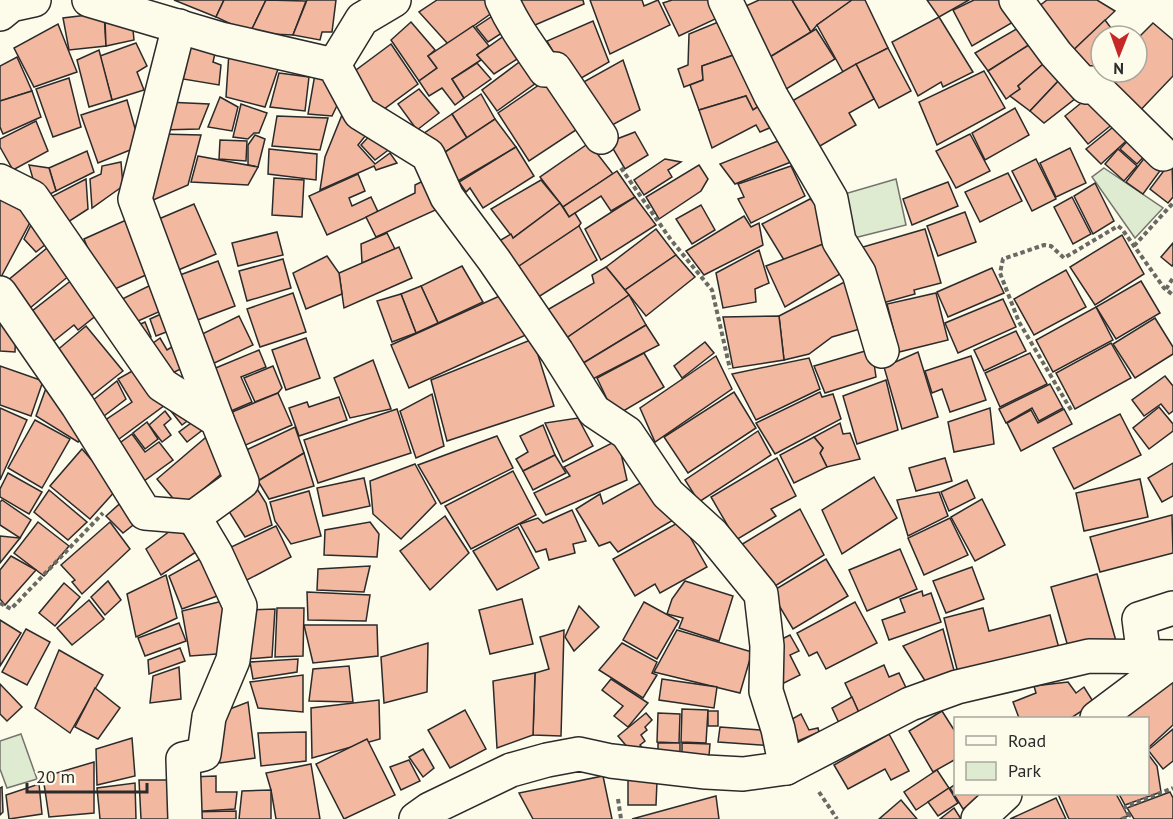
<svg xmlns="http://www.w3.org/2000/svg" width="1173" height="819" font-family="'PT Sans',sans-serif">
<rect width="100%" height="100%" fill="#fdfbea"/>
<!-- green -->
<g fill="#deebd1" stroke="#74746e" stroke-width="1.5">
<polygon points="1104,168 1163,208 1135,238 1092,177"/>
<polygon points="896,179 906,225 850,239 841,195"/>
<polygon points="21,734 37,779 7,788 0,769 0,741"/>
</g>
<!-- building -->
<g fill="#f2b8a0" stroke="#2b2b2b" stroke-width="1.5">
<polygon points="174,0 224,0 216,17"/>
<polygon points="224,0 266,0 250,33 216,17"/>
<polygon points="266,0 306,1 293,35 250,33"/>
<polygon points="307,0 336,0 332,32 322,32 320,40 293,35"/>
<polygon points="437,0 490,0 496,10 448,44 419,12"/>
<polygon points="515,0 583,0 584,4 528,28"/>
<polygon points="590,0 642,0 644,6 658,0 670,25 610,54"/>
<polygon points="672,0 719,0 726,14 679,36 663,3"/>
<polygon points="759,0 792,0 811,32 765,60 737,10"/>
<polygon points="792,0 851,0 851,1 817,25 811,32"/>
<polygon points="865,0 888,48 843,72 817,25 852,0"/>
<polygon points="927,0 969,0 939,17"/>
<polygon points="974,0 1009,0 1020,18 972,46 953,10"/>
<polygon points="1047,0 1097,0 1115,11 1065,58 1030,13"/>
<polygon points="104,13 106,46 69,50 63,18"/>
<polygon points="497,13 508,29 488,42 476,27"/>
<polygon points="939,17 973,72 943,87 941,82 918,96 892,42"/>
<polygon points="728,18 745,51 702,66 703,80 684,87 678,69 688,65 689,34"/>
<polygon points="105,20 132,20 134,40 106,46"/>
<polygon points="1105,20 1117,36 1101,36 1101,71 1087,83 1065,58"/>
<polygon points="593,21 609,62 571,84 547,41"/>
<polygon points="411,22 435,50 428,56 437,68 419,81 391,40"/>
<polygon points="1027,23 1040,38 988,71 975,53"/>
<polygon points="1153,23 1173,40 1173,76 1132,119 1103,72 1137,72 1137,39"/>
<polygon points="58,24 77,72 34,87 14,48"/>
<polygon points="473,26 489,46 477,55 481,60 452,79 464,98 455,105 442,88 429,96 419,81 437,68 428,56"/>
<polygon points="816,29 835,59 783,91 765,60"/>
<polygon points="511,31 525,54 494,74 477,55"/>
<polygon points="1040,38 1054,55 1018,86 1020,89 1006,99 988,71"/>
<polygon points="136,43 147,66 137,72 144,90 112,100 100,56"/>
<polygon points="187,43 216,49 213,62 221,65 219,85 183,79 186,67 179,63"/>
<polygon points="391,44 418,84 384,109 374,102 364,107 348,76"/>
<polygon points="888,48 911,91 879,108 856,64"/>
<polygon points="99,50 112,100 89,107 77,60"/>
<polygon points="745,51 767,101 753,110 746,96 699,110 690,85 703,80 702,66"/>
<polygon points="229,52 279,66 265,107 226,97"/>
<polygon points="17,57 32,91 0,101 0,66"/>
<polygon points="526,57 543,78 497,111 482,90"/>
<polygon points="1050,58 1062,77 1030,111 1010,96 1020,89 1018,86"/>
<polygon points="623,60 640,110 603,130 580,84"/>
<polygon points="477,63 491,79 464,98 452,79"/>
<polygon points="856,64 874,99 849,113 856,125 808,153 780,108"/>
<polygon points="984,71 1005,108 937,145 919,102"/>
<polygon points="279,73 309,77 305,111 270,107"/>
<polygon points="315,74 333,75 343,93 332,116 308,114"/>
<polygon points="555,74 585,124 529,161 498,113"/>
<polygon points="1062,77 1085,91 1044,123 1030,111"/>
<polygon points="69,78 81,127 53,137 36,89"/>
<polygon points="419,89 439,113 417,130 398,104"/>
<polygon points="32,91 41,117 3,134 0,127 0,101"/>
<polygon points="1096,91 1119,119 1088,144 1065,116"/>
<polygon points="481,94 495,119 467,138 452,114"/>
<polygon points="746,96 753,110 767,101 779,124 760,132 756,125 712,148 699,110"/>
<polygon points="220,97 238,107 232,131 208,127"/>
<polygon points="127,100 140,146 98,163 81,115"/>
<polygon points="166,102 209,104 199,129 161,130"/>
<polygon points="241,104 267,113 259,133 254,133 248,139 233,137"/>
<polygon points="1015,108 1029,135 985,160 972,133"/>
<polygon points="344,110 370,130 358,145 375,164 390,153 397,163 376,170 374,166 320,190 325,157"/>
<polygon points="452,114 467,138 436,158 420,136"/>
<polygon points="277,116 328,118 320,150 272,146"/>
<polygon points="495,119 516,147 453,184 436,158"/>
<polygon points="1123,119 1136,132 1101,164 1086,149"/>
<polygon points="36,121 48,151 13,170 0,147 0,139"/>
<polygon points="374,131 391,148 375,160 361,145"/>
<polygon points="635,132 648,155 625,169 609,142"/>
<polygon points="159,134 201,135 188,185 144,204"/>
<polygon points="970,134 990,171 956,188 936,151"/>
<polygon points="1134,134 1150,150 1137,164 1120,149"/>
<polygon points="255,135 265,139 258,167 248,165 248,145"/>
<polygon points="783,139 791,162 735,184 720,164"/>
<polygon points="220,140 247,141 246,161 219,159"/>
<polygon points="589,143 613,174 563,207 540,177"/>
<polygon points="516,147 534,176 483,208 470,188 466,192 459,182"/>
<polygon points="1070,148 1086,183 1056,197 1040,163"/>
<polygon points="269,149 317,154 316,180 268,174"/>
<polygon points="1118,149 1137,166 1124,181 1105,164"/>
<polygon points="87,151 94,172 56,191 49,168"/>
<polygon points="1149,152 1165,164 1143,194 1126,182"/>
<polygon points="198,156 258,167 248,185 191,182"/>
<polygon points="665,159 681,162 668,170 672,177 644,195 634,180"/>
<polygon points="1036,159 1056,199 1032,211 1012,171"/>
<polygon points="1172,160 1173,197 1168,203 1150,189"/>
<polygon points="121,162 123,186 92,208 90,179 101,174 102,166"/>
<polygon points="29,165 49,168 56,191 39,200"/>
<polygon points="699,165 708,179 701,191 659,219 646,197"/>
<polygon points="791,166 805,196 751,223 738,199 744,197 738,184"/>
<polygon points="617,171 635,197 611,211 601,196 569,217 563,207"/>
<polygon points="1008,173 1022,201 980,222 965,192"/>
<polygon points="358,174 365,191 349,198 352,206 371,197 378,212 327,235 309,196"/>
<polygon points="274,178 304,180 302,217 272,215"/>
<polygon points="86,179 88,209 62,226 49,198"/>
<polygon points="427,179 440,208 376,237 366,217 415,193 415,185"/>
<polygon points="541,180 560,203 513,238 491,209"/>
<polygon points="948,182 958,206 912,225 903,199"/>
<polygon points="1095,183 1114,221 1093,234 1074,196"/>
<polygon points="0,196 34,215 0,279"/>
<polygon points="635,197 656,225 601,260 585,229"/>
<polygon points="1072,197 1091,234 1073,244 1054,207"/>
<polygon points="810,199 826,213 831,241 784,260 762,224"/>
<polygon points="560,203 569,217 575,213 581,223 579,226 510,273 499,241 511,234 513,238"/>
<polygon points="194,204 216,254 169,274 147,224"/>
<polygon points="701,205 715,230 692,244 676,219"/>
<polygon points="965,212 976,242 938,256 927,226"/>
<polygon points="135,216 157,270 106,293 84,239"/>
<polygon points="744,216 751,227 759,223 763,245 704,275 686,251"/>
<polygon points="35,217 51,240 36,252 24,239"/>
<polygon points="579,226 597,260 532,301 513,270"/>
<polygon points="656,229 676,255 625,290 606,267"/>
<polygon points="925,229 941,283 914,290 915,294 879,304 863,247"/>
<polygon points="277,232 283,255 238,266 232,243"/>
<polygon points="387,233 395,249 362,263 361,244"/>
<polygon points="1122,235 1144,274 1095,305 1070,267"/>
<polygon points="831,241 845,271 785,307 766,266"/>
<polygon points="53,243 76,270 24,313 1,286"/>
<polygon points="1173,243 1173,264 1172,266 1161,257"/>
<polygon points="399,247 412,278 344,308 339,273"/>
<polygon points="759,250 769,283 755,289 756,302 723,308 716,273"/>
<polygon points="676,255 695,277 646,316 625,290"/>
<polygon points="327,256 339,273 342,294 306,309 293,273"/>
<polygon points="283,259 291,288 247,301 239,271"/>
<polygon points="218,261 235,306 187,324 169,279"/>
<polygon points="462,266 483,302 438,323 421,286"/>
<polygon points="606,267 629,295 565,339 542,313 594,283 592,275"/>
<polygon points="992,268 1004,293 948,317 937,292"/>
<polygon points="1066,270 1086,307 1034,335 1014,299"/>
<polygon points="77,276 103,310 78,330 74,325 50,344 27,315"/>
<polygon points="854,277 867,327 832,337 809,354 784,360 779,316"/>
<polygon points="1141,281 1160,313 1116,339 1096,307"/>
<polygon points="157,282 170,307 129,325 118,301"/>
<polygon points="421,286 438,323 416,333 401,294"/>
<polygon points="293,293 306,332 260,347 247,309"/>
<polygon points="936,293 948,340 899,352 887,304"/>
<polygon points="401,294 416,333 392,342 377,301"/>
<polygon points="504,294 528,334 409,388 391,345"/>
<polygon points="629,295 646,325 580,365 565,339"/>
<polygon points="1003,299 1016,327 958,353 945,323"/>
<polygon points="0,307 16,324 15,352 0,351"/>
<polygon points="1096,307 1113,340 1053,372 1036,340"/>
<polygon points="170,310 179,327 156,336 150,319"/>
<polygon points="239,316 253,345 208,366 194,338"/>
<polygon points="779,316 784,360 733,368 723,317"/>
<polygon points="1155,318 1173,347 1173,354 1135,378 1113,344"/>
<polygon points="145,322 151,337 138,346 127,330"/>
<polygon points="646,325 659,345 585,383 580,365"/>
<polygon points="86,326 123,371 90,397 55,352"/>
<polygon points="1016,331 1026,351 984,371 974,350"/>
<polygon points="160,338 167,350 180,342 189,365 162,378 145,349"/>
<polygon points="306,338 320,378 286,390 272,350"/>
<polygon points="533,339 554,406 447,441 431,380"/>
<polygon points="705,342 714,353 682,378 674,366"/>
<polygon points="1111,343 1131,378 1075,409 1056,373"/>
<polygon points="872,349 876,377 825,393 814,366"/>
<polygon points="259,350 266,367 241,377 252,402 224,414 206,372"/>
<polygon points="918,352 938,417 902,429 884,367"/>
<polygon points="644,353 664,387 615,416 597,378"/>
<polygon points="1030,353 1047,384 1000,407 985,373"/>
<polygon points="716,356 732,389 655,442 640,408"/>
<polygon points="971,356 986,400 950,412 942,389 932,393 925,371"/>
<polygon points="809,358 820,389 756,420 732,374"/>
<polygon points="373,360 391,409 350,418 334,378"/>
<polygon points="143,365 169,402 115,442 101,423 132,402 118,379"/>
<polygon points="0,366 43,381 31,416 0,405"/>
<polygon points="273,366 282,388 278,393 255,402 244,378"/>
<polygon points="1165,376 1173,386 1173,411 1169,414 1161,404 1144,416 1132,400"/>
<polygon points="50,377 87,433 78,442 36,416"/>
<polygon points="886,380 898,430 857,444 843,396"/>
<polygon points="117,381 126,399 104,416 92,401"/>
<polygon points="1050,384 1063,408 1039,421 1032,408 1006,423 999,409"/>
<polygon points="734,392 756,428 688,473 664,437"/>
<polygon points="820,392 822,397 833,394 841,419 775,454 756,423"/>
<polygon points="278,393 292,425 234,450 220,417"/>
<polygon points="432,394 444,446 416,458 400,411"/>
<polygon points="339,397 347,420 299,436 289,408 307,402 309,407"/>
<polygon points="167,406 199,412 182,425"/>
<polygon points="1159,407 1173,424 1173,431 1149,449 1133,428"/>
<polygon points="0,408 27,420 0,480"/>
<polygon points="990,408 994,444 954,452 948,422"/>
<polygon points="397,409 411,453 318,483 304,440"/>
<polygon points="1064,409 1072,424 1021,451 1007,423 1031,410 1038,423"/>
<polygon points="165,411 171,419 164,425 171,435 162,442 149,425"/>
<polygon points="1120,414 1141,455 1074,489 1053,448"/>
<polygon points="202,415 209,425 187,442 179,432"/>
<polygon points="578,418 593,446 563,462 545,423"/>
<polygon points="35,420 70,439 42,488 8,468"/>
<polygon points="147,422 158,439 145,449 133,433"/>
<polygon points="840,423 843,434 850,433 860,459 827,467 820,453 823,448 814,437"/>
<polygon points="543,425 555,455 523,471 516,459 528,452 520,436"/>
<polygon points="295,427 304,453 258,481 242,452"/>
<polygon points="758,431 771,455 699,502 685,480"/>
<polygon points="211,433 227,469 181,508 157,479"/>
<polygon points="132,434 145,452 159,442 173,460 144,481 117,445"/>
<polygon points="497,436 513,468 441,504 418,465"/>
<polygon points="814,437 823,448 820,453 827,467 794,483 780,455"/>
<polygon points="618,440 627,480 546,515 534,493 570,476 564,467"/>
<polygon points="82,449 117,489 90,519 50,486"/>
<polygon points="304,453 314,486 269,499 258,481"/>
<polygon points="555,455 566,473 533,490 523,471"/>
<polygon points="777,458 796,496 771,509 776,516 736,540 711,497"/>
<polygon points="945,458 952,481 916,491 909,468"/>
<polygon points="1173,463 1173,496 1162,502 1148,478"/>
<polygon points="415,464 436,503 401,539 373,514 370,481"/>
<polygon points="513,471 536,515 471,549 445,506"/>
<polygon points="8,473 42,492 29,514 0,497 0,489"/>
<polygon points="651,477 675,519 618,552 610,542 599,546 576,509 600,494 603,504"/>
<polygon points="874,477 897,518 842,554 822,510"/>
<polygon points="364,478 370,506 323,516 317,488"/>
<polygon points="1140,479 1148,517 1084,531 1076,493"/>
<polygon points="967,480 975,498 949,511 941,492"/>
<polygon points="254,484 266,503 272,525 245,537 225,505"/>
<polygon points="49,490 87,522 68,540 34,512"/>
<polygon points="309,491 321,536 291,544 275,521 270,502"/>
<polygon points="939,492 948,516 908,536 897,500"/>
<polygon points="126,498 137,522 123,533 106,516"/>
<polygon points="982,499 1005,545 975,561 951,517"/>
<polygon points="2,500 31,520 20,538 0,525 0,502"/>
<polygon points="800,509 824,555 764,593 731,551"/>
<polygon points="572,510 586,541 573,544 575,553 549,560 546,549 536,552 520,524 538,518 543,523"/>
<polygon points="1172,515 1173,553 1100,572 1090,537"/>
<polygon points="445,516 469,553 430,590 400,551"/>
<polygon points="950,518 968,555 924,575 908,538"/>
<polygon points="681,521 707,567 660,593 655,584 635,596 613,559"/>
<polygon points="38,522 69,546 44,576 14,553"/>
<polygon points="110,522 130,549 82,594 72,582 75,580 61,565"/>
<polygon points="370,522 379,534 377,557 324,555 325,530"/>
<polygon points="178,525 196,552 161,575 146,549"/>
<polygon points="276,526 291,557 245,581 229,548"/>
<polygon points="518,527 539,568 497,590 473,551"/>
<polygon points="0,536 20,538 0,563"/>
<polygon points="900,549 917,589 867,611 849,570"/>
<polygon points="211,553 228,592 182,609 169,576"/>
<polygon points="11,556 36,570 5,605 0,599 0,570"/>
<polygon points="826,559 848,596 793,629 771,592"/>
<polygon points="370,566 364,592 317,590 318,569"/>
<polygon points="972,567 984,599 946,613 933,581"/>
<polygon points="1097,574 1116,641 1070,654 1051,587"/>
<polygon points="166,575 177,618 136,637 127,594"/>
<polygon points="108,581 121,600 105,615 91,597"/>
<polygon points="685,581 733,596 719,641 679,628 683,618 667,614 672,599"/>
<polygon points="64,583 80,597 55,626 39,613"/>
<polygon points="922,591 923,596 931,593 941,622 889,640 882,620 905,612 900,599"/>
<polygon points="307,592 370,595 366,621 308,620"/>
<polygon points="231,599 244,652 190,656 182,611"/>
<polygon points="522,599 533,644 490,654 479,610"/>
<polygon points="89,600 104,619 72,645 57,628"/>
<polygon points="644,602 679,621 657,659 623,640"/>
<polygon points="855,602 877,643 826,669 817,652 809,656 797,633"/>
<polygon points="579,606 599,627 574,651 565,637"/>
<polygon points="277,608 304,608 303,656 275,657"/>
<polygon points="983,608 989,631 1050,615 1060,652 959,677 944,618"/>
<polygon points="275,609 272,657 246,659 246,610"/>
<polygon points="0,620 21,633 0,666"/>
<polygon points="179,623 186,641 145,656 138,638"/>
<polygon points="304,625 377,625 378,656 313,663"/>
<polygon points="26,629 50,642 27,685 2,672"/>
<polygon points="943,629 955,674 929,687 903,646"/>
<polygon points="564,630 561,736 533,735 535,673 549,669 540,637"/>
<polygon points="677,630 752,652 740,693 654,672"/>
<polygon points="790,635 799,651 790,655 800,675 782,684 770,645"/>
<polygon points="428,643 427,692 384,703 381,657"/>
<polygon points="622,643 657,662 652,673 657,675 643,698 599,670"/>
<polygon points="180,648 185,661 149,674 148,660"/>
<polygon points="59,650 103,675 70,733 35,708"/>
<polygon points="298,659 297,672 253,679 250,662"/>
<polygon points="884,665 889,677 899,673 909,694 861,717 845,683"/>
<polygon points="349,666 353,702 309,701 313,669"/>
<polygon points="179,667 181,699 150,703 153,676"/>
<polygon points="535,673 533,735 497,748 493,681"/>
<polygon points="1173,673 1173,725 1148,748 1148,718 1123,718"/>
<polygon points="303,675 303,712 258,708 250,682"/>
<polygon points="611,679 648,703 628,727 614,716 623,706 602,690"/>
<polygon points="662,679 717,687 714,708 659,700"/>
<polygon points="1068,682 1076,693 1084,687 1094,703 1071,718 1019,718 1013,702 1036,693 1034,686"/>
<polygon points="0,684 22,707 7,721 0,714"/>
<polygon points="95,688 120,708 98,739 75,727"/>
<polygon points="852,697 859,713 839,723 832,708"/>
<polygon points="379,700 380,739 312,758 311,708"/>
<polygon points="248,702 255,758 220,763 209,717"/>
<polygon points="682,709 708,710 706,743 681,742"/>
<polygon points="465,710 486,749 450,768 428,730"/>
<rect x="708" y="711" width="10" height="15"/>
<polygon points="942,711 956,733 956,759 933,772 909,731"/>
<polygon points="646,713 652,720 645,727 647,730 641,735 645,741 640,745 648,755 640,762 618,736"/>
<polygon points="658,713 680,714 679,743 657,742"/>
<polygon points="801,714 809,730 818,728 819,732 798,741 792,719"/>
<polygon points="720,727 774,731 773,746 718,742"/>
<polygon points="1173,729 1173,761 1163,769 1148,750"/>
<polygon points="306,732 306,761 261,766 258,733"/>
<polygon points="889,734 909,771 891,780 885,769 848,789 834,765"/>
<polygon points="132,738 135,776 97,785 96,749"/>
<polygon points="367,739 395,795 344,819 316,764"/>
<rect x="658" y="743" width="22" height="12"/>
<polygon points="682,743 710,744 709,756 682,755"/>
<polygon points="423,749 434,768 423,777 409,757"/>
<polygon points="1148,754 1157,766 1161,792 1125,805 1119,794 1148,794"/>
<polygon points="409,760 420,781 401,790 390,767"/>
<polygon points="94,762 94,813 49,817 43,777"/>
<polygon points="311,764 320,819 276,819 271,790 266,773"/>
<polygon points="937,770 949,788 916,810 904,792"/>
<polygon points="216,776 216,792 237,792 235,809 188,812 190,777"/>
<polygon points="603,776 612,819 533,819 519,793"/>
<polygon points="139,780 176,780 175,819 141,819"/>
<polygon points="628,780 657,781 656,805 628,805"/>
<polygon points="135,783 136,819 100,819 97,788"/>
<polygon points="39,784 42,814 9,819 6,795"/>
<polygon points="956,784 956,794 990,794 963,809 950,788"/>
<polygon points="2,787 3,812 0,815 0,788"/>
<polygon points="949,788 958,803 938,816 928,802"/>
<polygon points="271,790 271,819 239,819 242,791"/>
<polygon points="1170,792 1173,798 1173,819 1134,819 1127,808"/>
<polygon points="1058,794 1116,794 1128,816 1120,819 1069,819"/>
<polygon points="716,796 719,819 632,819"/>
<polygon points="1056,798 1066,819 1010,819"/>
<polygon points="901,800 917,819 879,819"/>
<polygon points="954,808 961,819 940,819"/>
<polygon points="236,811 236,819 188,819 188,812"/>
</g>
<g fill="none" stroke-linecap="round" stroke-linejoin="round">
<defs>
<g id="minor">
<polyline points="89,0 221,39 334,65 360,113 428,155 447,197 494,260 557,352 594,411 627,433 668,494 712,534 761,594 767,646 766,691 778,729 786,768 743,774 706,772 611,761 579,754 547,760 511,770 430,809 416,819"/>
<path d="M502 0C514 27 529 46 545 70L555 69 601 137"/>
<polyline points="725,0 771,96 831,199 839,241 859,273 882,351"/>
<polyline points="1016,0 1056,54 1086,87 1091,83 1163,154"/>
<polyline points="0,14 11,5 34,0"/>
<polyline points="179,26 135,199 217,420"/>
<polyline points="334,65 362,19 394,0"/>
<polyline points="0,181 32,197 162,385 217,420 242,482 194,517 216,554 240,606 233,660 209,717 204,754 183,759 185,819"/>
<polyline points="0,293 78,406 145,513 194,517"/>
<polyline points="1144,657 1139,619 1173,608"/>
<polyline points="1097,718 1173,661"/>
<polyline points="786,768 910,704 957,687 1089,656 1173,657"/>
<polyline points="978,819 1005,794"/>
</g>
</defs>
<!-- minor casing -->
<use href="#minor" stroke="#2b2b2b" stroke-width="36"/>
<!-- path -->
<g stroke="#6a6964" stroke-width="4" stroke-dasharray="4.5 3" stroke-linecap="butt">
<polyline points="621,168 671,240 712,290 730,369"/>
<polyline points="1134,246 1173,203"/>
<polyline points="1166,289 1173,278"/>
<polyline points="1071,410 1019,322 1000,273 1003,259 1044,245 1051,246 1064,258 1118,226 1122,229 1164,288 1173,295"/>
<polyline points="0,603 11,609 103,513"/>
<polyline points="819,792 837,819"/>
<polyline points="618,799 621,819"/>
<polyline points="1122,819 1129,816 1125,807 1173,788"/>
</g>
<!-- minor -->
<use href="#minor" stroke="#fdfbea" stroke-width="33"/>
</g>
<!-- legend -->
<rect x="954" y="717" width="195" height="78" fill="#fdfbea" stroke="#a9a89e" stroke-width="1.5"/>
<rect x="966" y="736" width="30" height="9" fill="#fdfbea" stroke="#a9a89e" stroke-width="1.5"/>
<text x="1008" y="747" font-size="18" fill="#2b2b2b">Road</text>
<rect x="966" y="762" width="30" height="18" fill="#deebd1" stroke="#a9a89e" stroke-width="1.5"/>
<text x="1008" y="777" font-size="18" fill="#2b2b2b">Park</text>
<!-- north arrow -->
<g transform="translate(1119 54) rotate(181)"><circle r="28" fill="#fdfbea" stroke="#a9a89e" stroke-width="1.5"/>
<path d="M0-4.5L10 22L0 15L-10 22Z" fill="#c62828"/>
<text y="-9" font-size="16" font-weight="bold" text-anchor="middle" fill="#2b2b2b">N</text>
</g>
<!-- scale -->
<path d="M27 783v9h120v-9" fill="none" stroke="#2b2b2b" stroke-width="3"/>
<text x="36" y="783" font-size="18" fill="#2b2b2b" stroke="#fdfbea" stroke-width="4.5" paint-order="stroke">20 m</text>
</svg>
